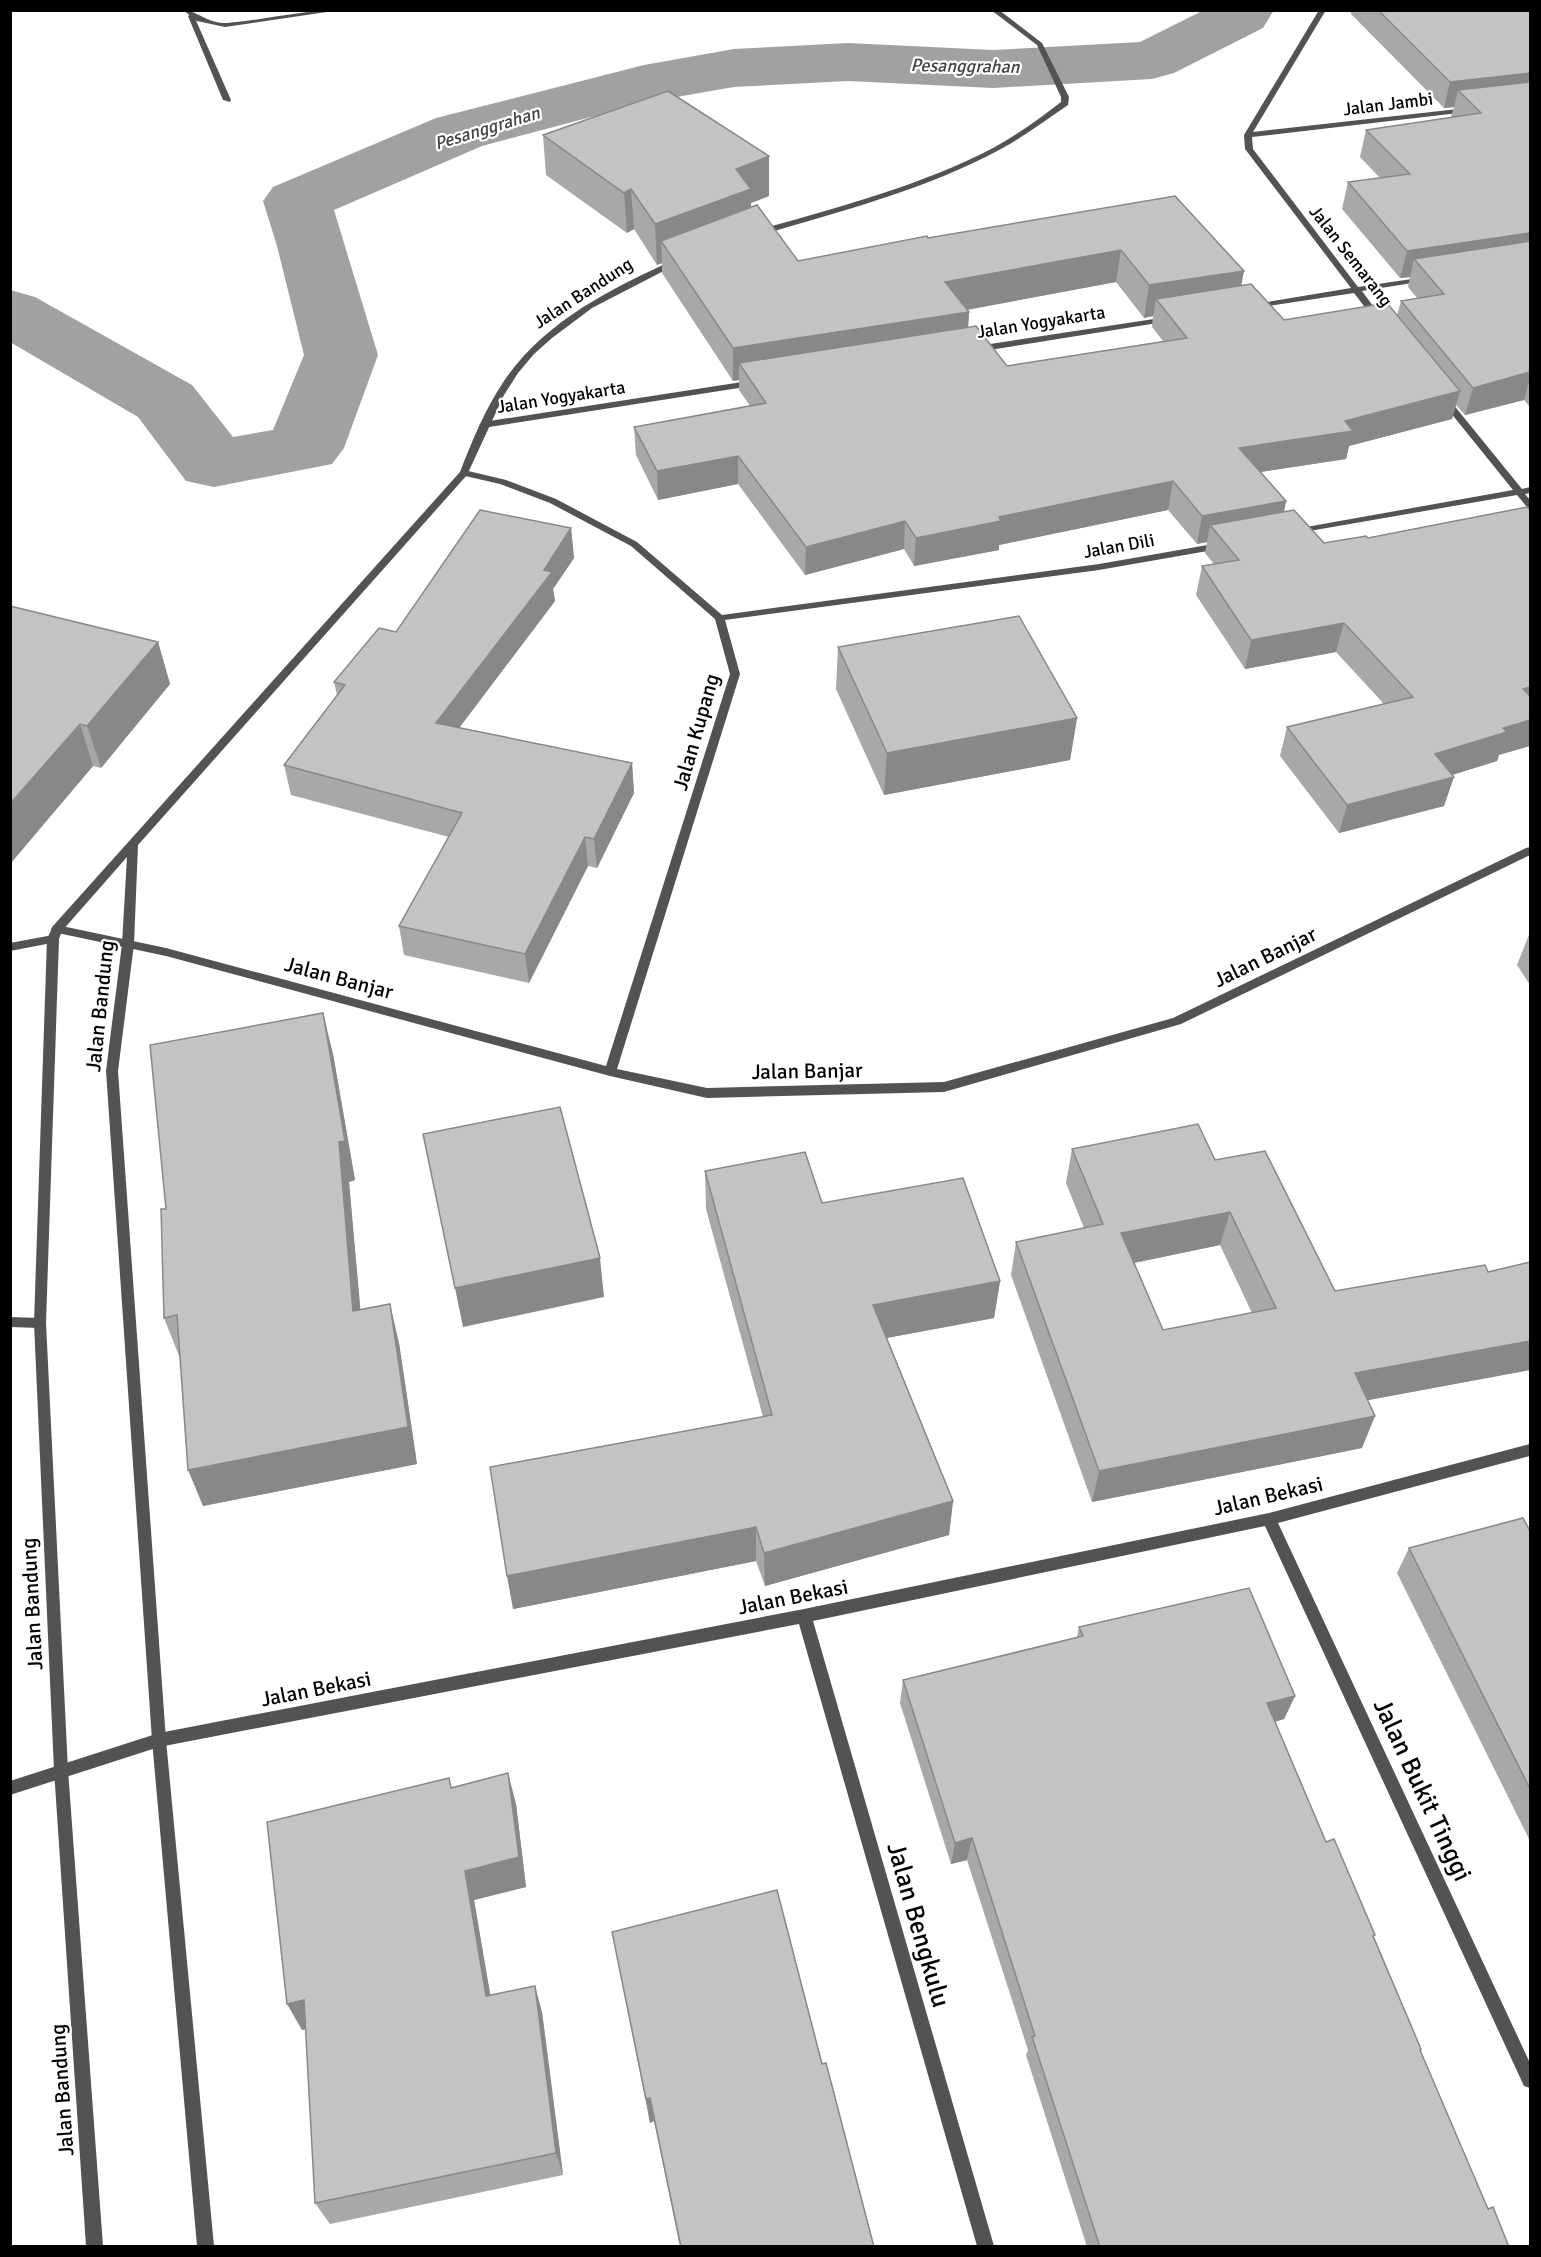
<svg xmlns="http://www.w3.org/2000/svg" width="1541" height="2257" font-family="Signika,sans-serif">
<rect width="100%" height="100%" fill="#fff"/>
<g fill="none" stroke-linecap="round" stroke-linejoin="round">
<!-- river -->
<polygon fill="#a1a1a1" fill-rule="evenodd" points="1204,10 1274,10 1263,28 1174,73 1152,79 993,88 848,81 734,87 648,102 482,146 334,210 378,355 344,448 332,464 214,487 186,481 138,417 10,342 10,290 35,297 192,385 233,437 273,430 304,355 277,246 263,201 273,187 436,118 644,65 734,49 848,43 993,50 1140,42"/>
<!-- service -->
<g fill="#535353" fill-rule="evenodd">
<polygon points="191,14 194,16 231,100 230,102 223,100 188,16"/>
<polygon points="53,935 59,939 57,942 10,951 10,943"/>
<polygon points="10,1317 40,1318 45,1319 46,1323 45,1327 40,1328 10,1327"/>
</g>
<!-- minor -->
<g fill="#535353" fill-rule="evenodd">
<path d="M183 10C196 10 208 24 227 23 265 20 302 10 340 10L225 27 197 21Z"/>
<polygon points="1319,10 1326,10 1253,132 1467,108 1471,110 1467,112 1252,137 1253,149 1358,287 1425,277 1429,279 1425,281 1362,291 1381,317 1377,319 1374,319 1354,293 1255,308 1251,306 1255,304 1351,288 1245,149 1244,135"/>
<polygon points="1167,317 1171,319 1170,321 977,352 973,349 977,346"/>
<polygon points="755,380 759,383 758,385 483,428 479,425 483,422"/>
<polygon points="1445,397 1448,398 1522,489 1530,487 1530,493 1525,494 1530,500 1530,508 1527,507 1517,495 1292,534 1290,532 1295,529 1513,490 1442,402 1442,398"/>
<polygon points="464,470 506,480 556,499 637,542 722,615 1099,564 1219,543 1224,546 1219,549 1099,570 725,620 740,674 617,1069 707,1088 944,1082 1173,1018 1526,848 1530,847 1530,855 1181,1024 944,1092 707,1098 610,1076 166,956 53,932 51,929 53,926 57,925 166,948 606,1066 730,674 715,619 631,546 550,503 500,484 461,475 461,471"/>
<polygon points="1530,1444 1530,1456 1278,1523 1530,2063 1530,2088 1524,2086 1265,1526 813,1621 994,2246 977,2246 799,1624 159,1747 10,1795 10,1781 159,1733 804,1609 1269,1513"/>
</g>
<!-- tertiary -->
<g fill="#535353" fill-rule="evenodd">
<path d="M991 10H999L1042 43 1069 97 1068 105C1045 121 1023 137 999 150 925 190 841 211 761 235H755V231C835 208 918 187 993 148 1017 135 1039 119 1061 102V97L1037 45Z"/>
<path d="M674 260 681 262 592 308 552 338 534 354 518 373 504 395 467 475 138 845 134 944 118 1071 166 1740 214 2246H197L152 1740 106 1071 122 944 127 857 62 931 59 939 46 1323 68 1770 103 2246H86L54 1770 34 1323 47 939 53 926 460 472C472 441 485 409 504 381 544 322 610 289 674 260Z"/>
</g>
</g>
<!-- wall -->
<g fill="#a8a8a8" fill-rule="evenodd">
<path d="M1351 10H1530V407L1524 400 1465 415 1456 405 1452 419 1349 446 1346 459 1260 472 1286 501 1284 512 1499 755 1497 761 1452 775 1444 806 1339 833 1280 756 1287 727 1384 704 1336 652 1245 669 1196 595 1202 566 1214 564 1205 553 1207 542 1197 544 1168 510 999 545V550L914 566 904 549 805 575 738 484 658 500 636 455 634 427 750 406 739 390V380L733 381 662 273V263L657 265 634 229 627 233 546 175 543 135 769 196 751 203V207L798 261 1175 196 1241 286 1284 320 1397 315 1401 301 1417 298 1408 287 1410 277 1400 278 1342 209 1348 182 1380 178 1360 157 1366 130 1452 117 1451 116 1454 107 1444 108 1351 14ZM1116 282 1144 318 1153 316 1152 327 1163 341 1007 366 968 328 969 312 967 310Z"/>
<polygon points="571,528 574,558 553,589 555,601 459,728 632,763 634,793 597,868 588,866 529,983 404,955 399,926 449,837 291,795 284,765 337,695 334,682 396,632"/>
<polygon points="10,606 158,642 170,684 101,768 93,766 10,864"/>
<polygon points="838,647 1077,718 1070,760 884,795 836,689"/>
<polygon points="1530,932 1530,985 1517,965"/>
<polygon points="333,1054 355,1180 349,1182 360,1310 399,1343 417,1464 203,1506 180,1356 179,1356 164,1318 166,1209"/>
<path d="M1072 1149 1215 1160 1335 1291 1488 1272 1530 1262V1370L1368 1400 1362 1448 1092 1502 1011 1275 1016 1242 1084 1228 1066 1183ZM1220 1245 1252 1313 1163 1330 1134 1263Z"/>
<polygon points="705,1171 822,1203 1000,1281 994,1318 887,1338 953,1501 949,1535 765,1586 756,1561 513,1609 763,1417 706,1209"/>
<polygon points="1530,1531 1530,1841 1397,1573 1409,1548"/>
<polygon points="1079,1627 1295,1696 1284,1719 1275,1722 1326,1842 1374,1937 1421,2049 1420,2051 1488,2209 1509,2247 1087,2247 1026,2055 1028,2050 967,1860 951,1864 900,1703 903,1680 1077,1637"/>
<polygon points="452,1787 516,1804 526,1887 474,1900 490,1995 542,2012 563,2175 330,2224 315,2203 306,2029 302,2030"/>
<polygon points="612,1932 822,2064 874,2247 680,2247 654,2121 650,2123"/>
</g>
<!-- shaded-wall -->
<g fill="#888">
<polygon points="1530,73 1530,96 1458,90 1454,107 1444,108 1450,82"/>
<polygon points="769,156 769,196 751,203 751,229 661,241 662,263 657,265 655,224 736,169"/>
<polygon points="631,189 634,229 627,233 624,193"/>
<polygon points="1530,233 1530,259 1414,259 1410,277 1400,278 1407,251"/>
<polygon points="1121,250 1116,282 943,314 945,282"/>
<polygon points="1244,271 1238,303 1156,299 1153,316 1144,318 1149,285"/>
<polygon points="969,312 967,345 739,363 739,380 733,381 733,348"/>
<polygon points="1530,372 1530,378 1524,400 1465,415 1473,388"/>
<polygon points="1460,391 1452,419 1349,446 1346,459 1233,476 1239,448"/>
<polygon points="738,456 738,484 658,500 657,471"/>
<polygon points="1173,481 1168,510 999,545 999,550 914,566 916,538 999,517"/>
<polygon points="1286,501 1280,529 1210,525 1207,542 1197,544 1202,516"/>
<polygon points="905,521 904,549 805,575 806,547"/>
<polygon points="571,528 574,558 553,589 555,601 441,752 436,723 544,570"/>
<polygon points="1344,623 1336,652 1245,669 1251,640"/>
<polygon points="158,642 170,684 101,768 87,726"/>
<polygon points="1530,687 1530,714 1523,689"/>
<polygon points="1077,718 1070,760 884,795 887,753"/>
<polygon points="1530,720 1530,746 1499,755 1497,761 1426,783 1435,754 1503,728"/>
<polygon points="80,724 93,766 10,864 10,804"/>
<polygon points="632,763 634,793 597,868 594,839"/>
<polygon points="1454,777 1444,806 1339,833 1347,805"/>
<polygon points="585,837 588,866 529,983 525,954"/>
<polygon points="323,1013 333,1054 355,1180 349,1182 364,1349 353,1311"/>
<polygon points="1230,1212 1220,1245 1114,1267 1121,1233"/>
<polygon points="600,1258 604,1297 463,1327 455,1288"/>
<polygon points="1000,1281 994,1318 870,1341 873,1305"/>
<polygon points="390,1304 399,1343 417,1464 203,1506 188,1470"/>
<polygon points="1530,1341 1530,1370 1342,1405 1355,1373"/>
<polygon points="1375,1416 1362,1448 1092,1502 1099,1471"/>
<polygon points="953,1501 949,1535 765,1586 764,1553"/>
<polygon points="756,1527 756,1561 513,1609 507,1576"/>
<polygon points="1295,1696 1284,1719 1257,1726 1267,1703"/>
<polygon points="508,1773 516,1804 526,1887 474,1900 495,2022 486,1996 465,1871"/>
<polygon points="972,1838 967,1860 951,1864 955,1843"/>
<polygon points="535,1986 542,2012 563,2175 556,2153"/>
<polygon points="304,2000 318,2026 302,2030 287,2004"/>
<polygon points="650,2098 654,2121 650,2123 646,2099"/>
</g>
<!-- building -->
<g fill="#c3c3c3" stroke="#888" stroke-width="1.5" fill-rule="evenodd">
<polygon points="1378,10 1530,10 1530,73 1450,82"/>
<polygon points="1530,82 1530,233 1407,251 1348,182 1410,174 1366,130 1481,113 1458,90"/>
<polygon points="668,91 769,156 736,169 751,189 655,224 631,189 624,193 543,135"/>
<polygon points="1175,196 1244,271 1149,285 1121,250 945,282 969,312 733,348 661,241 757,205 798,261 927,236 928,238"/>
<polygon points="1530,241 1530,372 1473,388 1401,301 1444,294 1414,259"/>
<polygon points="1251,284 1284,320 1387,303 1460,391 1345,421 1353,431 1239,448 1286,501 1202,516 1173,481 999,517 1001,521 916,538 905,521 806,547 738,456 657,471 634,427 766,403 739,363 976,326 1007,366 1187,338 1156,299"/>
<polygon points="1527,507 1530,510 1530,687 1523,689 1530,696 1530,720 1503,728 1507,732 1435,754 1454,777 1347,805 1287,727 1413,697 1344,623 1251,640 1202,566 1239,560 1210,525 1294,510 1324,543 1366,536 1368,538"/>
<polygon points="480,510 571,528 544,570 552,572 436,723 632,763 594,839 585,837 525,954 399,926 462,813 284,765 345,685 334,682 379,628 396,632"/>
<polygon points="10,606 158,642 87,726 80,724 10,804"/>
<polygon points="1019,616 1077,718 887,753 838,647"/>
<polygon points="323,1013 345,1141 339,1142 353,1311 390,1304 408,1427 188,1470 177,1315 164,1318 161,1209 166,1209 150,1045"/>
<polygon points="560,1107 600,1258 455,1288 423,1134"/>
<path d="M1198 1124 1215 1160 1265 1151 1335 1291 1485 1265 1488 1272 1530 1262V1341L1355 1373 1375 1416 1099 1471 1016 1242 1103 1224 1072 1149ZM1230 1212 1276 1308 1163 1330 1121 1233Z"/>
<polygon points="805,1152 822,1203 963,1178 1000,1281 873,1305 953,1501 764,1553 756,1527 507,1576 490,1467 772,1415 705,1171"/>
<polygon points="1523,1518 1530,1531 1530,1789 1409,1548"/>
<polygon points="1249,1588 1295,1696 1267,1703 1326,1842 1334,1839 1375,1935 1373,1936 1421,2049 1420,2050 1488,2209 1493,2207 1509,2247 1100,2247 1032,2037 1035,2036 972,1838 955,1843 903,1680 1083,1636 1079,1627"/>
<polygon points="508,1773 519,1857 465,1871 486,1996 535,1986 556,2153 315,2203 304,2000 287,2004 267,1822 449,1778 451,1788"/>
<polygon points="777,1890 822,2064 826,2063 874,2247 681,2247 650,2098 646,2099 612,1932"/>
</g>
<g text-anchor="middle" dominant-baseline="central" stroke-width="4.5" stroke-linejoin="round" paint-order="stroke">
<!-- far-water labels -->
<g font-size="18" font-style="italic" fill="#424242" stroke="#fff">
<text transform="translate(965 66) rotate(1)">Pesanggrahan</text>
<text transform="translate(487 128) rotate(-17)">Pesanggrahan</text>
</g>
<!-- far-street labels -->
<g font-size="18" fill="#000" stroke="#fff">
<text transform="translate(1388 104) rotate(-7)">Jalan Jambi</text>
<text transform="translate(1351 256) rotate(52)">Jalan Semarang</text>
<text transform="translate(583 293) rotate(-33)">Jalan Bandung</text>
<text transform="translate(1041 322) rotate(-9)">Jalan Yogyakarta</text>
<text transform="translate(561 397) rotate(-9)">Jalan Yogyakarta</text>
<text transform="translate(1119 546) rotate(-10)">Jalan Dili</text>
</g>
<!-- street labels -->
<g font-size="21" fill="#000" stroke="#fff">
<text transform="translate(696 732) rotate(-74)">Jalan Kupang</text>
<text transform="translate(1265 957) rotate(-26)">Jalan Banjar</text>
<text transform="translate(339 978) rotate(15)">Jalan Banjar</text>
<text transform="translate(100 1006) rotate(-84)">Jalan Bandung</text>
<text transform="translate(807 1071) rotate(-1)">Jalan Banjar</text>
<text transform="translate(1268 1496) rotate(-13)">Jalan Bekasi</text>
<text transform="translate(793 1597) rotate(-11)">Jalan Bekasi</text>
<text transform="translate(32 1604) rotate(-93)">Jalan Bandung</text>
<text transform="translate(316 1689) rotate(-11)">Jalan Bekasi</text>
<text transform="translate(62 2090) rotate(-94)">Jalan Bandung</text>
</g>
<!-- near-street labels -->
<g font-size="26" fill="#000" stroke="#fff">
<text transform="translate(1422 1790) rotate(65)">Jalan Bukit Tinggi</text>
<text transform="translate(918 1925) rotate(74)">Jalan Bengkulu</text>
</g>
</g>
<!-- border -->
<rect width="1541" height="2257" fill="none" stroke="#000000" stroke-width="24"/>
</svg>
